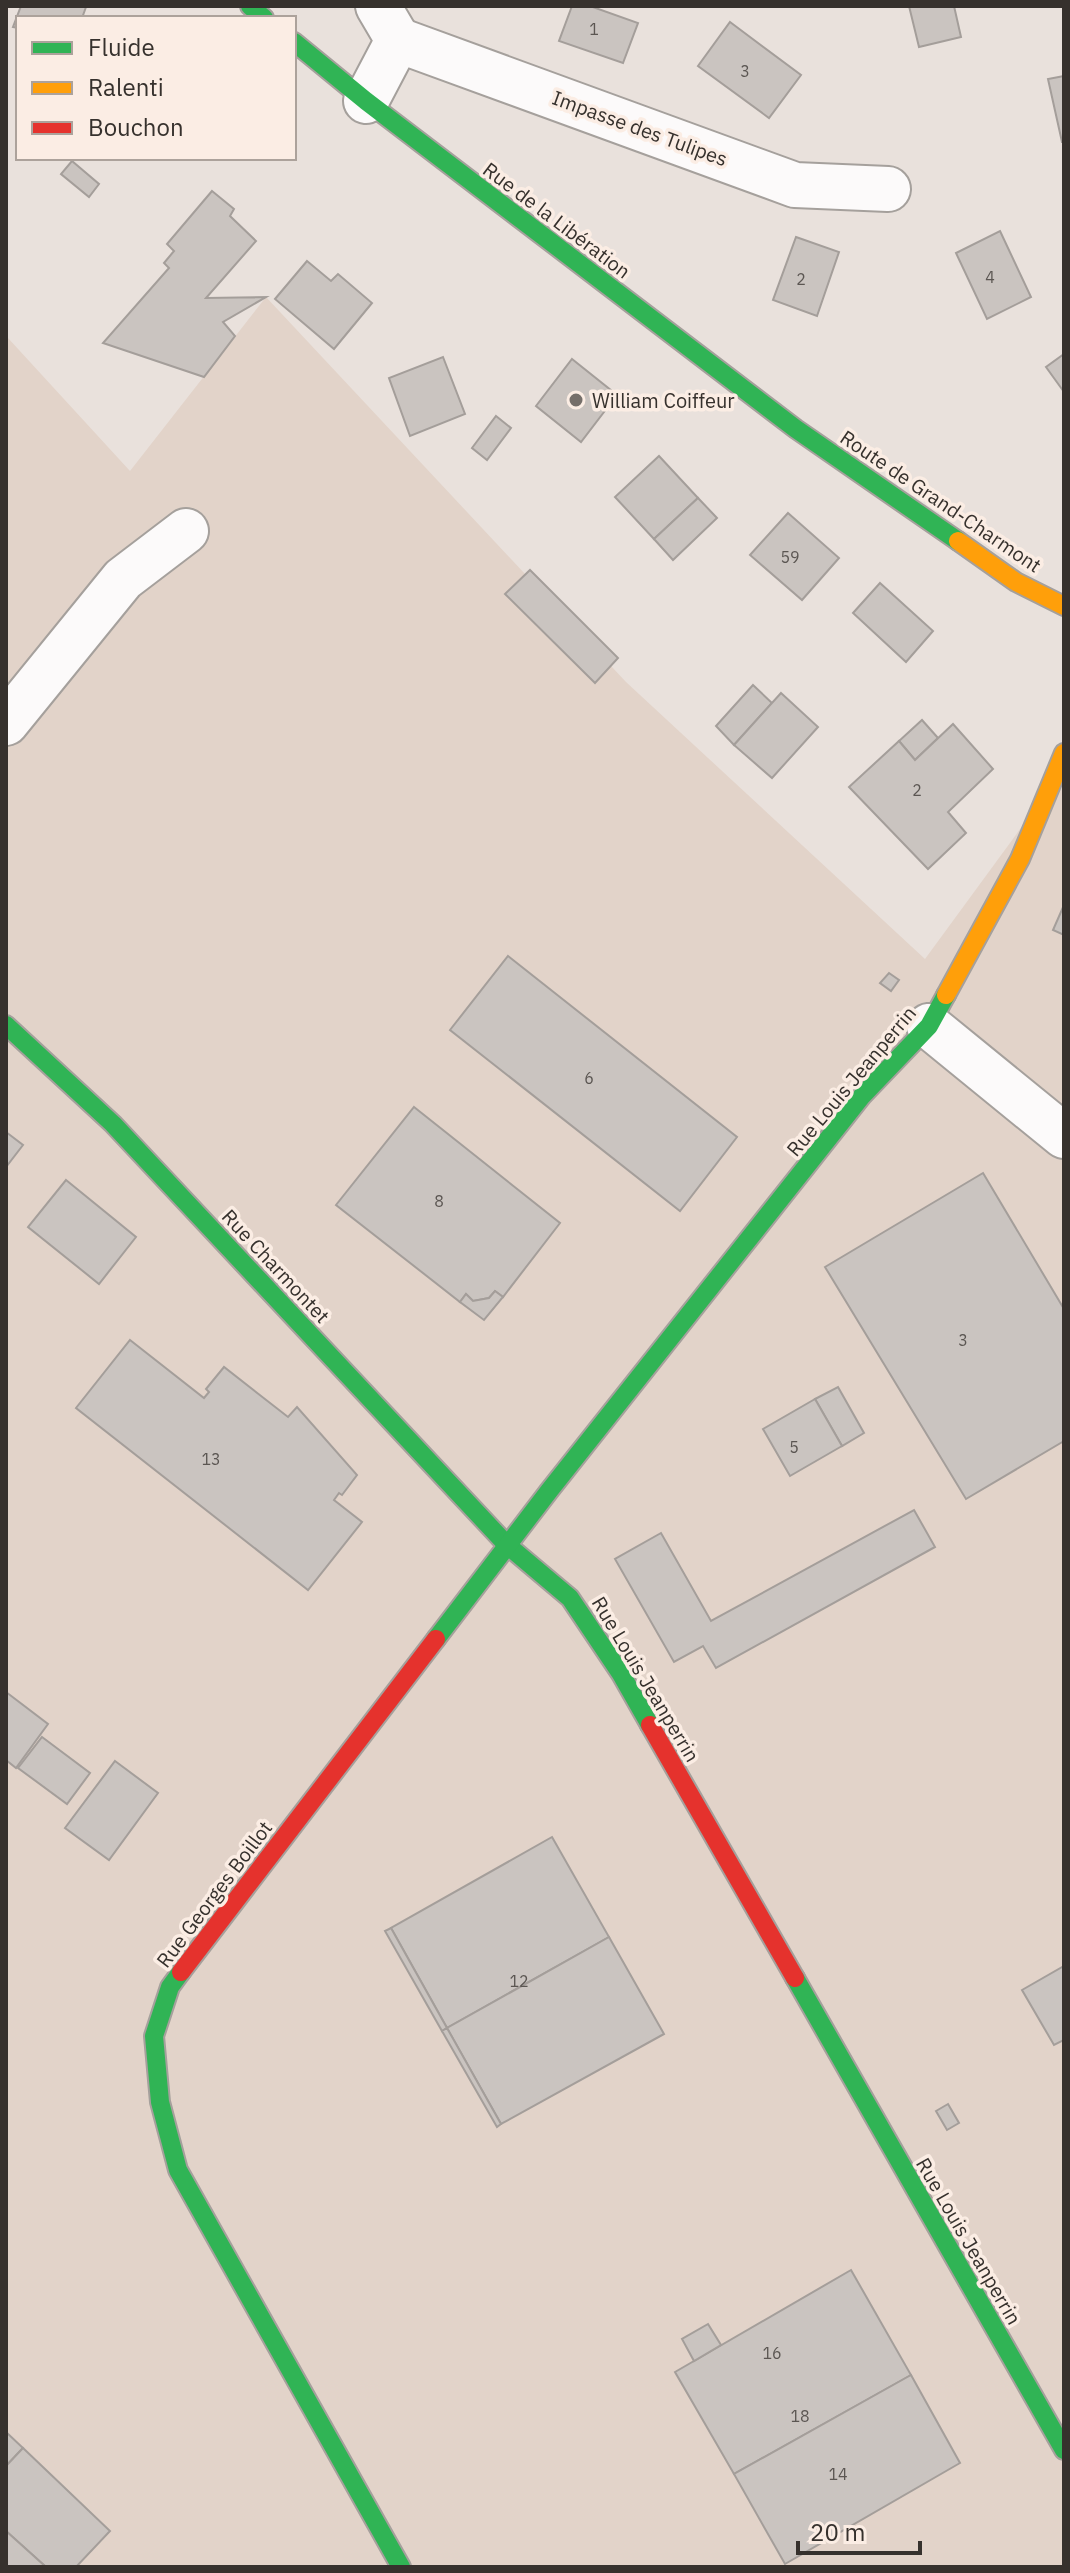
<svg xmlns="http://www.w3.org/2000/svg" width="1070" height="2573" font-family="'IBM Plex Sans',sans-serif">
<rect width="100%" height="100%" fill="#e9e1dc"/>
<!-- built -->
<polygon fill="#e2d3c9" points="266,297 626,682 925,959 1064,769 1064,2567 6,2567 6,339 8,338 130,471"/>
<!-- building -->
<g fill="#cac4c0" stroke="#a49e9a" stroke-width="2">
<polygon points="21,6 84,6 86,7 82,18 18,18 18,28 13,27"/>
<polygon points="572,6 590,6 638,23 623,63 559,41"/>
<polygon points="909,6 954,6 961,37 919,47"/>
<polygon points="730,22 801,75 769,118 698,66"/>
<polygon points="1064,76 1064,142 1062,142 1048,79"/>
<polygon points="72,161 99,184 89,197 61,174"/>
<polygon points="212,191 234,209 230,216 256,241 206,298 266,297 223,322 235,336 204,377 103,343 169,268 164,263 174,251 167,244"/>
<polygon points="1000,231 1031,297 987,319 956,253"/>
<polygon points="796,237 839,252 817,316 773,300"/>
<polygon points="307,261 331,281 338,274 372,303 334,349 275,299"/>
<polygon points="1064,354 1064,392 1046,367"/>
<polygon points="443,357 465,414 410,436 389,378"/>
<polygon points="572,359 617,395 581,442 536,406"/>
<polygon points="496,416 511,428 487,460 472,448"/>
<polygon points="659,456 698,498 654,539 615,497"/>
<polygon points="698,498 717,518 673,560 654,539"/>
<polygon points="788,513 839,558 802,600 750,555"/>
<polygon points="530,570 618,658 595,683 505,594"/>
<polygon points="880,583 933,631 906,662 853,613"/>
<polygon points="753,685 772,703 734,745 716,726"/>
<polygon points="781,693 818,727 772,778 734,745"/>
<polygon points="922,720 938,738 915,760 899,741"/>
<polygon points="953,724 993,769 948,812 966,833 928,869 849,787 899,741 915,760"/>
<polygon points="1064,905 1064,935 1053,930"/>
<polygon points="508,956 737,1137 680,1211 450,1030"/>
<polygon points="889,973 899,980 891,991 880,983"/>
<polygon points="414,1107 560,1223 503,1297 495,1291 489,1298 473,1301 466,1294 460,1302 336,1205"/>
<polygon points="6,1132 23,1145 6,1167"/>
<polygon points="983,1173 1064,1309 1064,1441 966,1499 825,1267"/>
<polygon points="66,1180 136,1237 99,1284 28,1227"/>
<polygon points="495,1291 503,1297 484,1320 460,1302 466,1294 473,1301 489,1298"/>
<polygon points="130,1340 204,1398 209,1392 206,1389 224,1367 288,1417 297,1407 357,1475 342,1495 339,1493 334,1500 362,1522 308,1590 76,1408"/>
<polygon points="838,1387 864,1433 842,1446 815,1399"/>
<polygon points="815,1399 842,1446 790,1476 763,1429"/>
<polygon points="914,1510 935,1547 716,1668 703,1646 674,1662 615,1559 661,1533 711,1621"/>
<polygon points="6,1692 48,1724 16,1768 6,1760"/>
<polygon points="42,1737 90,1773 67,1804 18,1768"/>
<polygon points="115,1761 158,1793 109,1860 65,1828"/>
<polygon points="552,1837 609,1937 447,2028 391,1928"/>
<polygon points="391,1928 447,2028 442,2031 385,1931"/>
<polygon points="609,1937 664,2034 501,2124 447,2028"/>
<polygon points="1064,1966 1064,2040 1054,2045 1022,1990"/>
<polygon points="447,2028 501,2124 497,2127 442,2031"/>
<polygon points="948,2104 959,2123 947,2130 936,2111"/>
<polygon points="851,2270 911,2375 734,2474 675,2372"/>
<polygon points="708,2324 721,2345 694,2361 682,2339"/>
<polygon points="911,2375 960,2463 785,2564 734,2474"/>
<polygon points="6,2432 23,2448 6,2466"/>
<polygon points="23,2448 110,2531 76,2567 46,2567 6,2531 6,2466"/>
<polygon points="6,2531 46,2567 6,2567"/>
</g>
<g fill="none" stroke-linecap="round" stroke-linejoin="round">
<defs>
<g id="street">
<polyline points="398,40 795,185 888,189"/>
<polyline points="366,101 398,40 378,6"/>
<polyline points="6,723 123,579 186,531"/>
<polyline points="929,1026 1064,1136"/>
</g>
<g id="fast">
<polyline points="250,6 264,18"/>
<polyline points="294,42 366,101 796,429 958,541"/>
<polyline points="6,1025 113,1124 507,1545 570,1598 621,1674 650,1725"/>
<polyline points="436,1639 549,1491 862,1096 929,1026 946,995"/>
<polyline points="181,1972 170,1987 154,2036 160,2102 178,2170 401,2567"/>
<polyline points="795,1978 1064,2450"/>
</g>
<g id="slow">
<polyline points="958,541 1016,582 1064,606"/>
<polyline points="946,995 1020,859 1064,753"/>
</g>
<g id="jam">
<polyline points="650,1725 795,1978"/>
<polyline points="181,1972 436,1639"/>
</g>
</defs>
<!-- street casing -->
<use href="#street" stroke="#a5a09c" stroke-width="48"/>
<!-- fast casing -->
<use href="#fast" stroke="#a5a09c" stroke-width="22"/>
<!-- slow casing -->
<use href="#slow" stroke="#a5a09c" stroke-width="22"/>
<!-- jam casing -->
<use href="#jam" stroke="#a5a09c" stroke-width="22"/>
<!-- street -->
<use href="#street" stroke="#fcfafa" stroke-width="44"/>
<!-- fast -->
<use href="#fast" stroke="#30b455" stroke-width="18"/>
<!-- slow -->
<use href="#slow" stroke="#ff9f0a" stroke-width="18"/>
<!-- jam -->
<use href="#jam" stroke="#e5322d" stroke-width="18"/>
</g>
<!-- markers -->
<circle fill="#756f6a" stroke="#fbede4" stroke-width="3" cx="576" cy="400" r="8"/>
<g text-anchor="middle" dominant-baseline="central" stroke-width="7" stroke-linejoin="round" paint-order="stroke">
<!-- number labels -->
<g font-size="16" fill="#5b5652">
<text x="594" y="29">1</text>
<text x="745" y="71">3</text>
<text x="990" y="277">4</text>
<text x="801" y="279">2</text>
<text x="790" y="557">59</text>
<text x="917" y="790">2</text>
<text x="589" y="1078">6</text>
<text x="439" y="1201">8</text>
<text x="963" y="1340">3</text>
<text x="794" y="1447">5</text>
<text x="211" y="1459">13</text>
<text x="519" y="1981">12</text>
<text x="772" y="2353">16</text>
<text x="800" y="2416">18</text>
<text x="838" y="2474">14</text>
</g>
<!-- street labels -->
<g font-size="20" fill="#36312d" stroke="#fbede4">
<text transform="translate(640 128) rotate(20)">Impasse des Tulipes</text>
<text transform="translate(557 220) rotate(37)">Rue de la Libération</text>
<text transform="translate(941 501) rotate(34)">Route de Grand-Charmont</text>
<text transform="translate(851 1081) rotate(-50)">Rue Louis Jeanperrin</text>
<text transform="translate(276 1266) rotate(47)">Rue Charmontet</text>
<text transform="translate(646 1679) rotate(59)">Rue Louis Jeanperrin</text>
<text transform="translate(214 1894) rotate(-53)">Rue Georges Boillot</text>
<text transform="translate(969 2241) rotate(60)">Rue Louis Jeanperrin</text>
</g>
<!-- poi labels -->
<g font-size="20" fill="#36312d" stroke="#fbede4" text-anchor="start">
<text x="592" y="400">William Coiffeur</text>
</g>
</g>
<!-- border -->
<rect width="1070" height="2573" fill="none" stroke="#36312d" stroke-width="16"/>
<!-- legend -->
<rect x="16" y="16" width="280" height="144" fill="#fbede4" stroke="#aca29b" stroke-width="2"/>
<rect x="32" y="42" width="40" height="12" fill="#30b455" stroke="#aca29b" stroke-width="2"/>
<text x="88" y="56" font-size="24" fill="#36312d">Fluide</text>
<rect x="32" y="82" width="40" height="12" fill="#ff9f0a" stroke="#aca29b" stroke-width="2"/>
<text x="88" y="96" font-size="24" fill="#36312d">Ralenti</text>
<rect x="32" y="122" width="40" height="12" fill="#e5322d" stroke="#aca29b" stroke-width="2"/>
<text x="88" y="136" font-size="24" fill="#36312d">Bouchon</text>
<!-- scale -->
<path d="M798 2541v12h122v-12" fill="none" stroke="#36312d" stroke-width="4"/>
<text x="810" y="2541" font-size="24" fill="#36312d" stroke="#fbede4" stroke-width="6" paint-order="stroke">20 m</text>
</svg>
